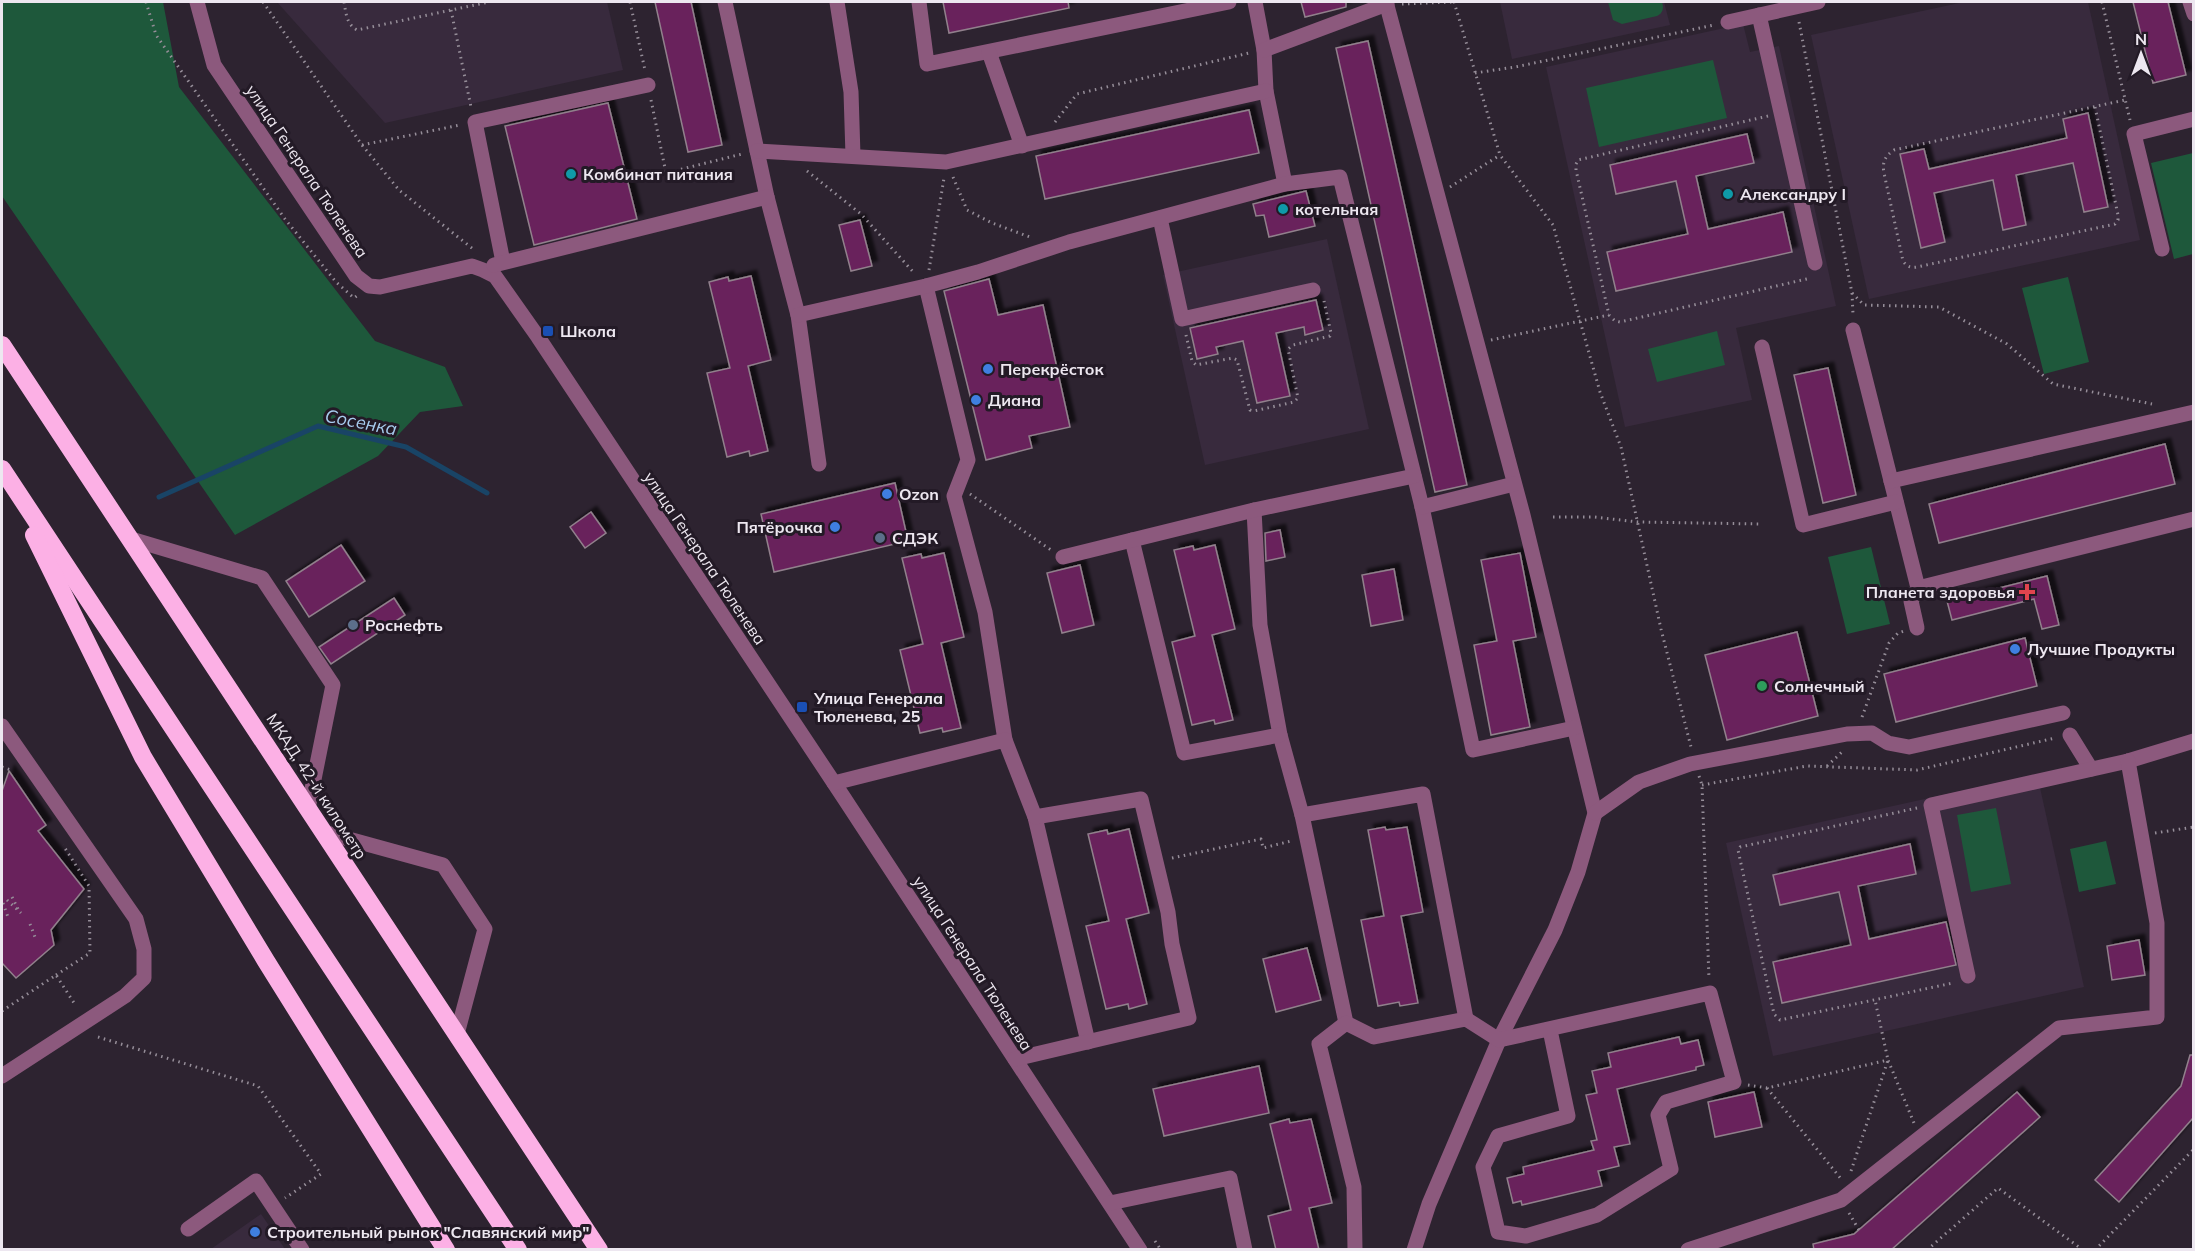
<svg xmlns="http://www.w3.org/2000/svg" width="2195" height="1251" font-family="Mulish,sans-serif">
<defs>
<filter id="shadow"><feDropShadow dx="5.5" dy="-5.5" stdDeviation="1.5" flood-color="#0009"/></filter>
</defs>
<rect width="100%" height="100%" fill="#2d2330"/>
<!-- built -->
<g fill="#382a3d">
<polygon points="277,2 607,2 623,70 385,123"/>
<polygon points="1500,2 1664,2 1670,25 1512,59"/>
<polygon points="1964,2 2088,2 2140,240 1869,299 1811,35"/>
<polygon points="1743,24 1750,52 1779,46 1836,306 1736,328 1752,400 1625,427 1546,67"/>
<polygon points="1327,239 1369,429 1205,465 1163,275"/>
<polygon points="2037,774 2084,987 1773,1056 1726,843"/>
<polygon points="261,1214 285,1249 211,1249"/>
</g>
<!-- green -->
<g fill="#1e583b">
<polygon points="2,2 163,2 179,87 375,341 445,367 463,406 420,412 378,456 235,535 2,196"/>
<path d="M1608 2H1662C1664 8 1663 13 1657 16L1622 24 1613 20Z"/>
<polygon points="1713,60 1727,118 1599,147 1586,88"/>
<polygon points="2193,153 2193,254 2174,259 2151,163"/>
<polygon points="2068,277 2089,362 2044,374 2022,288"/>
<polygon points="1717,331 1725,365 1657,382 1648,349"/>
<polygon points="1871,547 1890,624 1847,634 1828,557"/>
<polygon points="1996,808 2011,884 1971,892 1957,815"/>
<polygon points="2106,841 2116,884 2079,892 2070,849"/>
</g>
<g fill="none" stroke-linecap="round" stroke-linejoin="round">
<!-- stream -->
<polyline stroke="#194466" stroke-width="5" points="159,497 318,426 406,447 487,493"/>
</g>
<!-- building -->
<g fill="#69215c" stroke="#91808c" stroke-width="1.5" filter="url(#shadow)">
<polygon points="655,2 691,2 722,145 688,152"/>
<polygon points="943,2 1068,2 1069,8 949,33"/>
<polygon points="1301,2 1346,2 1346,7 1305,17"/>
<polygon points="2133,2 2168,2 2186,75 2153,83"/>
<polygon points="1368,41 1467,485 1435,492 1336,48"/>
<polygon points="608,103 637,219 534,245 505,126"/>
<polygon points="1249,110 1259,153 1045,199 1036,156"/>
<polygon points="2088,113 2108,207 2084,212 2073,163 2016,175 2026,225 2003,230 1993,180 1934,193 1945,242 1921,248 1900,154 1924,149 1929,169 2032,146 2067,138 2063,119"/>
<polygon points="1747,134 1754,163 1696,176 1708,229 1783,212 1792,252 1616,291 1607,252 1688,234 1676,181 1616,194 1610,165"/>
<polygon points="1306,191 1315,226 1269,237 1264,215 1256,216 1253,204"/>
<polygon points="860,220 872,266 851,271 839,225"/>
<polygon points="751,276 771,360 748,366 768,451 750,456 749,451 727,457 707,373 730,368 709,282 728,277 729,281"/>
<polygon points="989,279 998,315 1043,305 1070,427 1029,436 1032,448 986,460 944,291"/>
<polygon points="1316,300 1323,330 1305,335 1304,327 1276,333 1290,396 1257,403 1243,341 1216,347 1218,354 1197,359 1190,328"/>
<polygon points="1828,368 1856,495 1823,503 1794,375"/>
<polygon points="2165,444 2175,484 1939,543 1929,504"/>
<polygon points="895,483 908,541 774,572 761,514"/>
<polygon points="591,512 606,533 585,548 570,527"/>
<polygon points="1280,530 1285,557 1266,561 1265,533"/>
<polygon points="341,545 365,581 309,617 286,581"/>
<polygon points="1215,545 1235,629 1212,635 1233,720 1215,724 1214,720 1192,725 1172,642 1195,636 1174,550 1193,546 1194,550"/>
<polygon points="944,553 964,637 941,643 961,728 943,732 942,728 920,733 900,650 923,644 902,558 921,554 922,558"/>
<polygon points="1520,553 1536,637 1513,641 1530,727 1491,735 1474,645 1497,641 1481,560"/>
<polygon points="1080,565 1094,625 1062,633 1047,573"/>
<polygon points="1394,569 1403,620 1371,626 1362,575"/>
<polygon points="2047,576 2059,625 2042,629 2034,599 1952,620 1947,601"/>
<polygon points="394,598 405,615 331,664 319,647"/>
<polygon points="1797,632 1818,716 1727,740 1705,655"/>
<polygon points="2025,638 2037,686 1896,722 1884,674"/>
<polygon points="9,771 46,825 38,831 84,889 51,930 54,945 16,978 2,963 2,791"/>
<polygon points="1385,827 1386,830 1407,827 1423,912 1401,916 1418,1003 1400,1006 1399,1002 1378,1006 1361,920 1384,916 1368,830"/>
<polygon points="1129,829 1149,913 1126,919 1147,1004 1129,1009 1128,1004 1106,1009 1086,926 1109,921 1088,834 1107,830 1108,834"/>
<polygon points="1910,844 1916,874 1858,886 1869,939 1946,922 1956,965 1782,1003 1773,962 1851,945 1839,892 1780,905 1773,875"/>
<polygon points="2139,940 2145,975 2112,980 2107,946"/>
<polygon points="1307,948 1321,1000 1276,1012 1263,959"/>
<polygon points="1679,1037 1681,1044 1698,1040 1704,1065 1696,1067 1696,1070 1617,1089 1630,1144 1614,1147 1619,1166 1598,1171 1602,1186 1522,1205 1521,1201 1513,1203 1507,1178 1524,1174 1523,1167 1594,1150 1591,1141 1597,1140 1586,1095 1597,1093 1592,1071 1611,1067 1608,1053"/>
<polygon points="2190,1055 2193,1055 2193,1118 2119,1202 2095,1180 2181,1086"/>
<polygon points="1259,1066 1269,1113 1164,1136 1153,1089"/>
<polygon points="1754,1092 1762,1127 1715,1137 1708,1102"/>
<polygon points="2017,1092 2040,1117 1891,1250 1814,1250 1813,1244 1854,1234"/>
<polygon points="1289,1119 1290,1123 1311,1119 1332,1203 1309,1208 1319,1250 1276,1250 1268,1216 1291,1210 1270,1124"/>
</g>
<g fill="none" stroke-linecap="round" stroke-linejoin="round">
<!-- path -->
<g stroke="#968e99" stroke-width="3" stroke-dasharray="1.5 4.5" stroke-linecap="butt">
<polyline points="146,2 156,35 285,219 336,282 354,298 358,295"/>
<polyline points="263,2 362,145 399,190 473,249"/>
<path d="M344 2C346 12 346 24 357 30L489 2"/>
<polyline points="630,2 645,70"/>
<polyline points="1454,2 1500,155 1553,225 1600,392 1621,447 1661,629 1691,747"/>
<polyline points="2102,2 2130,120"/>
<polyline points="1402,4 1454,2"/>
<polyline points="451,10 471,107"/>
<polyline points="1799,22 1852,293 1853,314"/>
<polyline points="1475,73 1515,67 1714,25"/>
<polyline points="651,100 666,173 742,154"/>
<path d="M2095 107 2118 215V220L2115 224 1917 267C1911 268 1907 267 1903 261L1884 173C1882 162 1885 156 1894 150L2125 100"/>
<polyline points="1768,116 1578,160 1576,164 1576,170 1609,315 1615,321 1620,322 1811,278"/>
<polyline points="1055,122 1077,94 1249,53"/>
<polyline points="362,145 460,125"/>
<polyline points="807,171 861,214 915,274"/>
<polyline points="953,177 967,210 992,223 1030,237"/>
<polyline points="1450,187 1500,155"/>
<polyline points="929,270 944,178"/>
<polyline points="1852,293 1864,305 1939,307 2007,344 2053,384 2152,404"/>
<polyline points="1186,335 1192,361 1196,365 1233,358 1237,360 1250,410 1254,411 1294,402 1298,398 1288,349 1293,345 1330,336 1331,333 1324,301"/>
<polyline points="1491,340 1609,315"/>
<polyline points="970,494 1051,550"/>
<polyline points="1553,517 1594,517 1638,522 1761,524"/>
<polyline points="1862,717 1889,643 1898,633 1904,631"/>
<polyline points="1827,766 1842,752"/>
<polyline points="2,767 11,770"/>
<polyline points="1699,776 1702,785 1709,979"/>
<polyline points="1702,785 1807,766 1917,770 2055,738"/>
<polyline points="1917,808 1740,847 1738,850 1774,1014 1780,1020 1953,983"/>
<polyline points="2155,833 2194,827"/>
<polyline points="1172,858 1261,839 1263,848 1291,841"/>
<polyline points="12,897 18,909"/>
<polyline points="7,900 21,913"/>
<polyline points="3,903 9,920"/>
<polyline points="30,924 35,937"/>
<polyline points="56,975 90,953 89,886 63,845"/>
<polyline points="2,1011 56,975 76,1006"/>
<polyline points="98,1037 258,1086 321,1174 285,1198"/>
<polyline points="1748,1085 1767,1088 1888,1060 1914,1123"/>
<polyline points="1767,1088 1842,1180"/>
<polyline points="1851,1171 1888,1060 1875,1000"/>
<polyline points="1849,1213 1859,1230"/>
<polyline points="1155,1241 1161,1250"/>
<polyline points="1927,1250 1998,1188 2083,1250"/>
<polyline points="2095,1250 2194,1149"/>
</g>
<!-- minor -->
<g stroke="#8c597d" stroke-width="15">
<polyline points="197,2 214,65 356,276 369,286 380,287 459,269 472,266 483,270 495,276 538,337 844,798 1140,1250"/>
<polyline points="725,2 767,197 798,315 819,464"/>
<polyline points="837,2 851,92 853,156"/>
<polyline points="919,2 927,64 1229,2"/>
<polyline points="1255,2 1264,50 1266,91 1285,184"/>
<polyline points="1386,2 1523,515 1595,813 1578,872 1555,930 1499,1040 1429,1204 1414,1250"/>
<polyline points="2190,2 2194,14"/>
<polyline points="1759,15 1815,263"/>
<polyline points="1728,22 1818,2"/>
<polyline points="1264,50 1387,4"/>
<polyline points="989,52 1022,146"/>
<polyline points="757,151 946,162 1266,91"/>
<polyline points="1160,218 1182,319 1313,290"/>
<polyline points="2162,249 2134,134 2194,119"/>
<polyline points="503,262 475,122 648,85"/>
<polyline points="494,265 767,197"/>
<polyline points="926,286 968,460 954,496 985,612 1005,740"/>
<polyline points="798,315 926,286 978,272 1069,242 1285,184 1340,177 1422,507 1473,750 1574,728"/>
<polyline points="1853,330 1918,588 2194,519"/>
<polyline points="1762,347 1803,525 1896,502"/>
<polyline points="1891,481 2194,412"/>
<polyline points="1422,507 1514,484"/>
<polyline points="1254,510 1260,625 1280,735 1302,815"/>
<polyline points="131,539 262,578 333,685 308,809"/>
<polyline points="1132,540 1184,753 1280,735"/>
<polyline points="1063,557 1254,510 1414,476"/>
<polyline points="1917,628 1911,601 1918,588"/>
<polyline points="2,726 136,919 144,949 144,978 125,996 2,1076"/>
<polyline points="2070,735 2091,769"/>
<polyline points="834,783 1005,740 1035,817 1088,1042"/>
<polyline points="1595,813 1639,782 1690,764 1847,734 1872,733 1888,743 1909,747 2063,713"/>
<polyline points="323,832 443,865 485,929 457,1034"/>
<polyline points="1968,976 1931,805 2128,761 2194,741"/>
<polyline points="1346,1023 1302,815 1423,794 1466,1019"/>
<polyline points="1015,1059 1189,1018 1172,944 1168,912 1141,799 1035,817"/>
<polyline points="1110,1203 1230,1178 1245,1250"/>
<polyline points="188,1229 256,1181 302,1250"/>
<polyline points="1355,1250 1354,1187 1319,1044 1346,1023 1374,1037 1466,1019 1499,1040 1710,993 1734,1082 1666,1102 1658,1115 1671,1169 1597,1215 1526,1236 1498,1232 1483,1167 1498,1136 1568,1116 1550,1030"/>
<polyline points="1688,1250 1841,1200 2059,1028 2157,1017 2157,923 2128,761"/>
</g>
<!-- highway -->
<g stroke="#fcb0e5" stroke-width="18">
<polyline points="2,345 599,1250"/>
<polyline points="2,469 518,1250"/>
<polyline points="34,535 143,757 266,961 446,1250"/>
</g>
</g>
<!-- markers -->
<g fill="#0f9aa8" stroke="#231a26" stroke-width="2">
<circle cx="571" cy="174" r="6"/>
<circle cx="1728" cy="194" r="6"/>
<circle cx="1283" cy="209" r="6"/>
</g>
<g fill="#1a4fb4" stroke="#231a26" stroke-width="2">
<rect x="542" y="325" width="12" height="12" rx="3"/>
<rect x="796" y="701" width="12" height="12" rx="3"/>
</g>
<g fill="#3f7fe0" stroke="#231a26" stroke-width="2">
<circle cx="988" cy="369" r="6"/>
<circle cx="976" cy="400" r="6"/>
<circle cx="887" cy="494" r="6"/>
<circle cx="835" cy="527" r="6"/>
<circle cx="2015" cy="649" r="6"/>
<circle cx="255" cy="1232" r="6"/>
</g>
<g fill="#5c6f8a" stroke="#231a26" stroke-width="2">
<circle cx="880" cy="538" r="6"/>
<circle cx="353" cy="625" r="6"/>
</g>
<path fill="#e0444e" stroke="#231a26" stroke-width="2" d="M2024 583h6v6h6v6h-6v6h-6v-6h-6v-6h6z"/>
<circle fill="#2e9e5b" stroke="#231a26" stroke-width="2" cx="1762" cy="686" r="6"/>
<g text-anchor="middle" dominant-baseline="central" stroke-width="6" stroke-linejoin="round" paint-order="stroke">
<!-- street labels -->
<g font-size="16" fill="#ede7f0" stroke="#231a26">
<text transform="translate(307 171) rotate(56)">улица Генерала Тюленева</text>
<text transform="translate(705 558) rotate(56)">улица Генерала Тюленева</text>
<text transform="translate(317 786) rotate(57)">МКАД, 42-й километр</text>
<text transform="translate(973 963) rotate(57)">улица Генерала Тюленева</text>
</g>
<!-- poi labels -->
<g font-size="16" font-weight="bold" fill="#ede7f0" stroke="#231a26" text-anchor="start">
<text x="583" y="174">Комбинат питания</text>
<text x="1740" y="194">Александру I</text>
<text x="1295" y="209">котельная</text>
<text x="560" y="331">Школа</text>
<text x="1000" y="369">Перекрёсток</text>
<text x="988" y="400">Диана</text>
<text x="899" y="494">Ozon</text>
<text x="823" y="527" text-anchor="end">Пятёрочка</text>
<text x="892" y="538">СДЭК</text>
<text x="2015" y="592" text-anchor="end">Планета здоровья</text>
<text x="365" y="625">Роснефть</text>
<text x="2027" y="649">Лучшие Продукты</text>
<text x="1774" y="686">Солнечный</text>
<text x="814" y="698">Улица Генерала<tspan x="814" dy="18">Тюленева, 25</tspan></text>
<text x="267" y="1232">Строительный рынок "Славянский мир"</text>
</g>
<!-- water labels -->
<g font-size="18" font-style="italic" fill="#a7ccee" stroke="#231a26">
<text transform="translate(361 422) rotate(11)">Сосенка</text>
</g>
</g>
<!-- border -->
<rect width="2195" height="1251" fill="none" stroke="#ede7f0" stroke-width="6"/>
<!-- north arrow -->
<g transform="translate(2141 54)" stroke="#231a26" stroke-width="4.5" paint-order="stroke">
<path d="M0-4.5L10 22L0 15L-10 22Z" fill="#ede7f0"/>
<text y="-9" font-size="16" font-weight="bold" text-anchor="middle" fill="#ede7f0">N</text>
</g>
</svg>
